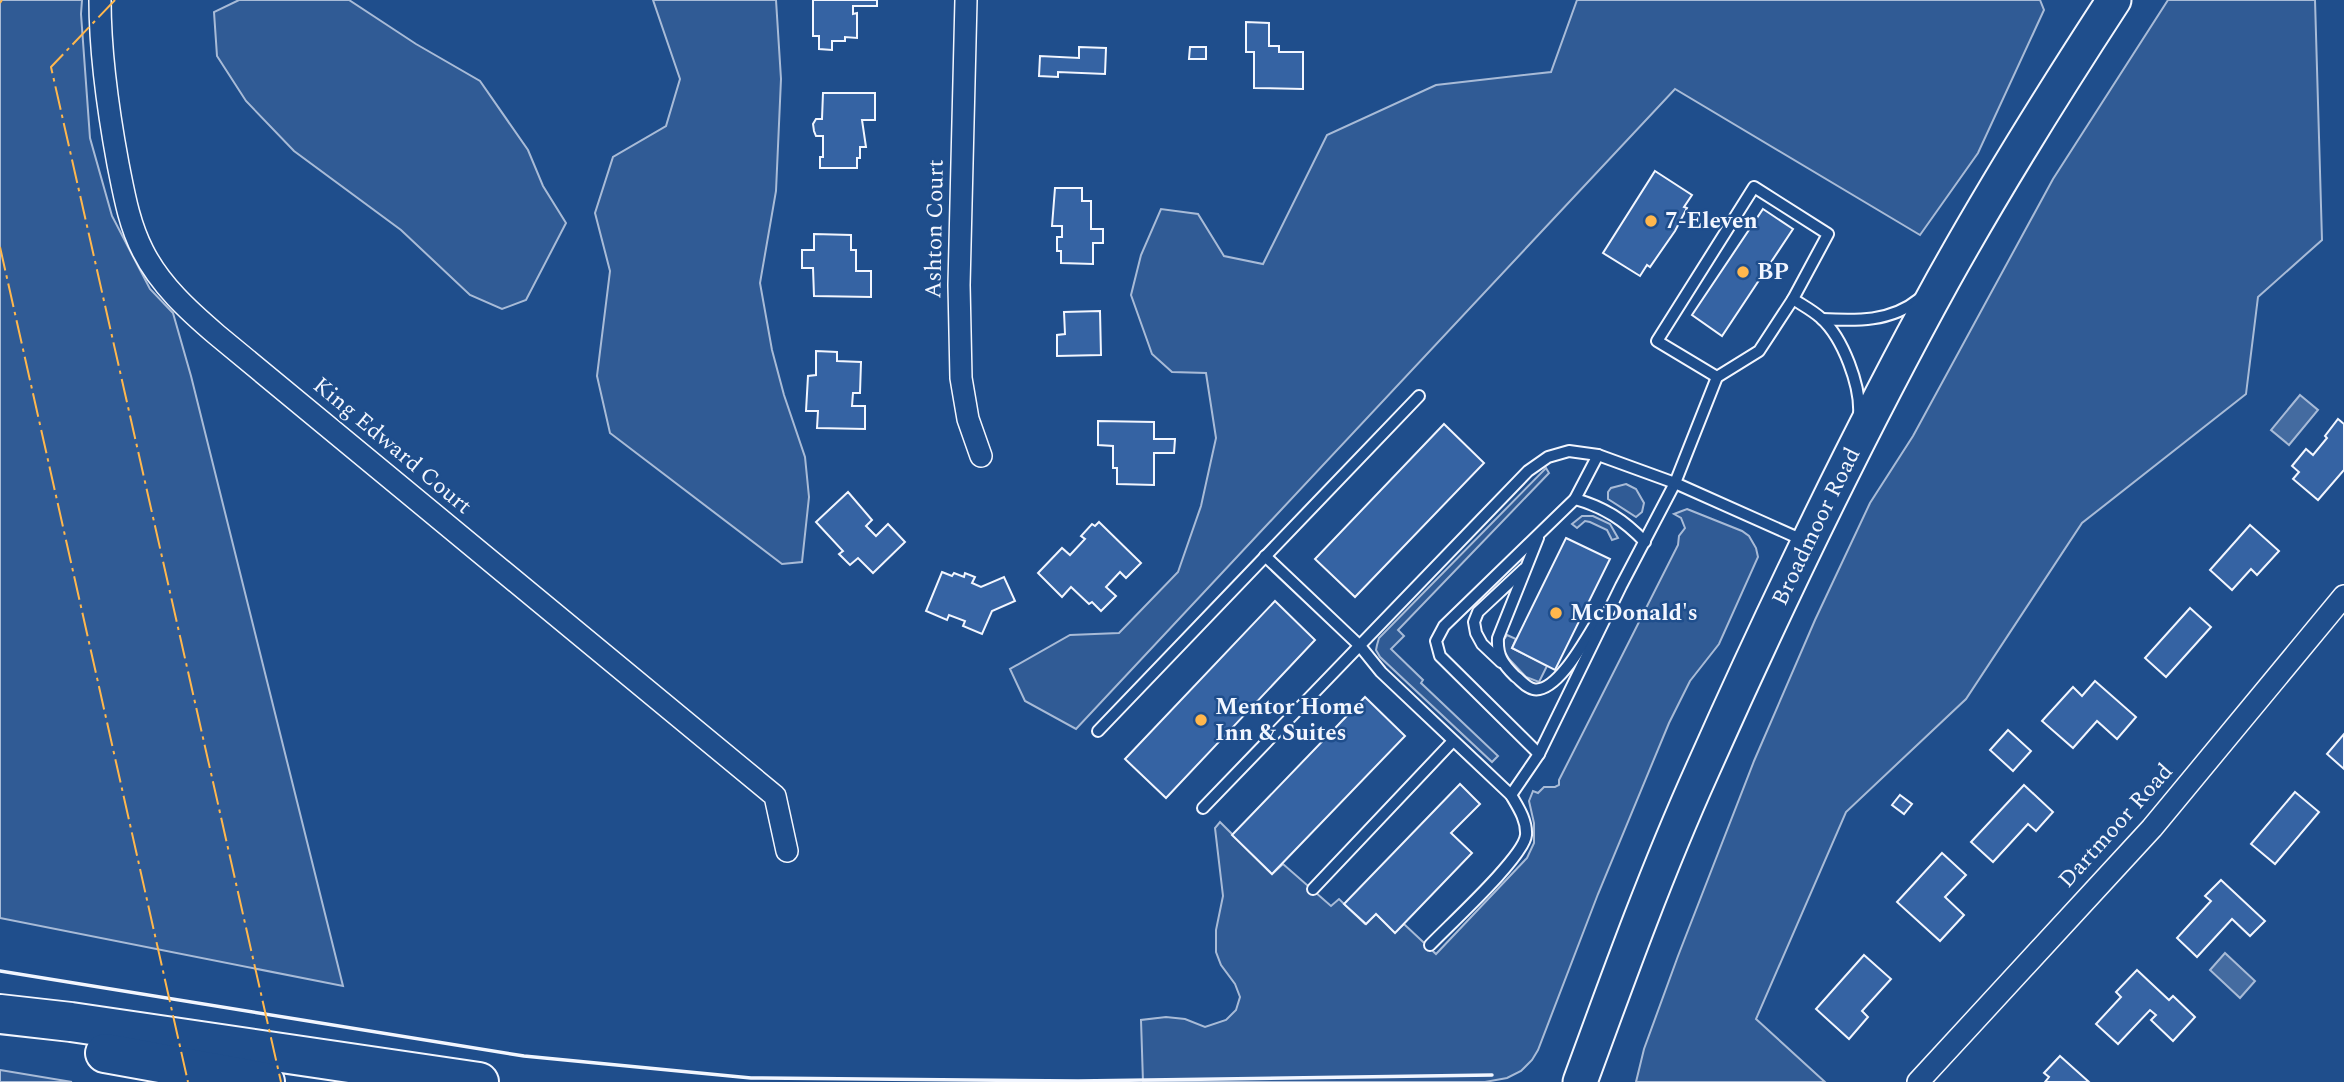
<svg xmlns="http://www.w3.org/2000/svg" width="2344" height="1082" font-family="Spectral,serif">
<rect width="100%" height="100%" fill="#1f4e8c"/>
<!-- built -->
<g fill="#305b95" stroke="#a8bbd7" stroke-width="2">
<polygon points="0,0 82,0 81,14 90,138 112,216 150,289 173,313 191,376 343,986 0,918"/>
<polygon points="239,0 349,0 416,44 480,81 528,150 543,186 566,223 526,300 502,309 470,295 401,230 294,151 246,101 217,56 214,12"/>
<polygon points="653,0 776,0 781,79 776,191 760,283 772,350 784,395 805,457 809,497 802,562 782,564 610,433 597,376 610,271 595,213 613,157 666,126 680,79"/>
<polygon points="1577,0 2040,0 2044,10 1978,153 1920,235 1675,89 1076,729 1025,701 1010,669 1070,635 1119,633 1178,572 1201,506 1216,438 1206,373 1172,372 1152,354 1131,295 1141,255 1161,209 1198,214 1224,256 1263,264 1327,135 1436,85 1551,72"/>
<polygon points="2168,0 2315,0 2322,240 2258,297 2246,394 2082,523 1966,699 1846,812 1756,1019 1825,1082 1636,1082 1644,1049 1678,956 1754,761 1815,620 1870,503 1913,436 2053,179"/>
<polygon points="1546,468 1549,473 1398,630 1404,636 1391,649 1423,680 1421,683 1498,756 1492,762 1380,657 1376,650 1377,645 1379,638"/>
<polygon points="1626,484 1636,489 1644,503 1642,512 1636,517 1608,499 1608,492 1611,488"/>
<polygon points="1687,509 1742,531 1749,536 1756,548 1758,557 1719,644 1690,681 1669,723 1598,894 1538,1050 1532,1060 1521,1071 1507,1078 1485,1082 1143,1082 1141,1020 1166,1017 1185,1019 1205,1027 1226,1020 1236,1010 1240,997 1235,984 1221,965 1216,952 1216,930 1223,896 1215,828 1220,822 1272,874 1283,864 1331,906 1339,899 1365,924 1376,914 1395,932 1404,924 1436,954 1527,858 1534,843 1534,823 1529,801 1533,791 1538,793 1544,787 1555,787 1559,785 1559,780 1678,545 1679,536 1685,528 1681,518 1674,514"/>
<polygon points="1582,516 1593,516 1610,524 1618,538 1612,540 1607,530 1590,522 1585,521 1577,528 1572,524"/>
<polygon points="1507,635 1516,639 1512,648 1547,666 1539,682 1526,677 1509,659 1504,651 1503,641"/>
<polygon points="0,1070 72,1082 0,1082"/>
</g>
<!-- water -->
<g fill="#446ba0" stroke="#a8bbd7" stroke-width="2">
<polygon points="2300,395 2318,410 2289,445 2271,430"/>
<polygon points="2225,953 2255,981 2240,998 2210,970"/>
</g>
<!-- building -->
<g fill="#3563a3" stroke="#f2f6ff" stroke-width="2">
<polygon points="813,0 877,0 877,6 853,6 853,14 857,13 857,38 845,37 845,41 832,41 832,50 819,49 819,36 813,36"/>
<polygon points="1246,22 1269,23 1269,46 1279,46 1279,52 1303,52 1303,89 1254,88 1254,52 1246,52"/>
<polygon points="1079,47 1106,48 1105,74 1058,72 1058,77 1039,76 1040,56 1079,58"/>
<polygon points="1190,47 1206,47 1206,59 1189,59"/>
<polygon points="823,93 875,93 875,120 862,120 866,147 860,147 860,158 857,158 857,168 820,168 820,157 823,157 823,136 816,136 814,131 813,124 816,119 822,119"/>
<polygon points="1655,171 1692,195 1684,207 1687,208 1675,231 1650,267 1647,265 1640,276 1603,253"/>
<polygon points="1055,188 1082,188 1082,201 1091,201 1091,229 1103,229 1103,243 1093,243 1093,264 1061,263 1061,251 1057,251 1057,237 1062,237 1062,226 1052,226"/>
<polygon points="1763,209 1793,229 1722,336 1692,315"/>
<polygon points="814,234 851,235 851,250 856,250 856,271 871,271 871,297 814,296 813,268 802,268 802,250 814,250"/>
<polygon points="1100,311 1101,355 1057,356 1057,335 1065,334 1064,312"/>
<polygon points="816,351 837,352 837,361 861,362 860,393 853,393 852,406 865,406 865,429 817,428 818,411 806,411 808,376 816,375"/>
<polygon points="2338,419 2344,424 2344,470 2318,500 2293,479 2299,472 2292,466 2306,449 2313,455 2327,438 2325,436"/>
<polygon points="1098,421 1154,422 1154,439 1175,439 1174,453 1154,453 1154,485 1117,484 1117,468 1113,468 1113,446 1098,445"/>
<polygon points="1444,424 1484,463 1355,597 1315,559"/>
<polygon points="848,492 872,520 866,526 876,536 888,524 905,542 873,573 858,558 850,565 839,554 843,551 816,522"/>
<polygon points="1099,522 1141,563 1126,578 1120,572 1106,587 1116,596 1101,611 1092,602 1089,604 1071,587 1062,597 1038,573 1062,548 1070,555 1085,539 1081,536 1092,524 1095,526"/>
<polygon points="2250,525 2279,551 2257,575 2251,569 2232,590 2210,570"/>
<polygon points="1566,538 1610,559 1555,670 1512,648"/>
<polygon points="942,572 952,576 954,573 964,577 965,573 975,577 972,583 981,587 1004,577 1015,601 992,611 982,634 963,626 965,621 949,615 947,620 926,611"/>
<polygon points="1275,601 1315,640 1166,798 1125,759"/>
<polygon points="2190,608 2211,627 2166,677 2145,658"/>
<polygon points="2095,681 2136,717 2117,739 2097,721 2073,748 2042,721 2073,687 2082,696"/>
<polygon points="1365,697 1405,736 1272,874 1232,835"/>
<polygon points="2008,730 2031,751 2013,771 1990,750"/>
<polygon points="2344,734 2344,769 2327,754"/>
<polygon points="1460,784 1480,804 1451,833 1472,853 1395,933 1376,914 1366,924 1344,904"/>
<polygon points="2024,785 2053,812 2036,831 2028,824 1993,862 1971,842"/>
<polygon points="2295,792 2319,812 2275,864 2251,844"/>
<polygon points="1900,795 1912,804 1904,814 1892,805"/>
<polygon points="1942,853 1966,875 1945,897 1964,915 1940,941 1897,902"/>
<polygon points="2221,880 2265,921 2250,936 2232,919 2197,957 2177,938 2211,901 2205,896"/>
<polygon points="1864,955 1891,979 1862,1011 1868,1017 1849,1039 1816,1009"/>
<polygon points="2137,970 2169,1000 2173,996 2195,1017 2173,1041 2151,1020 2156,1015 2150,1010 2118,1044 2096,1024 2121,997 2116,992"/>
<polygon points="2060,1056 2089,1082 2045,1082 2049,1077 2044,1073"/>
</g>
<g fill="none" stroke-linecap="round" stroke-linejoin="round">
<defs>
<g id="lane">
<path d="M1822 319C1856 321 1891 322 1919 299"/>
<path d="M1717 377 1657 341 1754 187 1828 234 1793 299C1802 305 1812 310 1821 318 1843 338 1861 386 1859 415"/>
<path d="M1575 499C1604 507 1624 520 1645 542"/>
<path d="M1538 538 1498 638C1497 656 1503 664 1515 676 1521 680 1525 687 1533 689 1557 695 1588 635 1600 616"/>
<path d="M1265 556 1360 646 1381 672 1511 795C1518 807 1527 820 1526 835 1524 857 1449 925 1430 945"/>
<polyline points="1501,662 1482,644 1476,633 1474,622 1478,612 1524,569"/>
<polyline points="1098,731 1419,396"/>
<polyline points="1539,754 1440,656 1436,641 1444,626 1575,499 1598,455"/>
<polyline points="1511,795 1539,754 1621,586 1675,483 1717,377 1759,351 1793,299"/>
<polyline points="1203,808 1528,471 1548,457 1569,451 1598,455 1675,483 1805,541"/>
<polyline points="1313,889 1453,741"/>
</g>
<g id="street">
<path d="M100 0C100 56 108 110 118 164 124 194 129 224 143 251 160 285 189 311 217 335L775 796 787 851"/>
<polyline points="966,0 959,285 961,378 968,419 981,456"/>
<polyline points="1918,1082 2152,828 2344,596"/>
</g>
<g id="primary">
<path id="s1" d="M1580 1082C1618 978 1656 873 1702 771 1776 605 1855 440 1943 280 1996 185 2054 92 2114 0"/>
</g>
<g id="highway">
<polyline points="0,1014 71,1022 479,1082"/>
<polyline points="105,1053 265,1082"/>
</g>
</defs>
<!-- lane casing -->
<use href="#lane" stroke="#f2f6ff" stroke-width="14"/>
<!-- street casing -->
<use href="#street" stroke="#f2f6ff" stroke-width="24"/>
<!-- primary casing -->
<use href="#primary" stroke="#f2f6ff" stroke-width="37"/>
<!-- highway casing -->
<use href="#highway" stroke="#f2f6ff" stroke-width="42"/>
<!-- lane -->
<use href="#lane" stroke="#1f4e8c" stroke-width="10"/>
<!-- street -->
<use href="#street" stroke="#1f4e8c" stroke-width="21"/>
<!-- primary -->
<use href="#primary" stroke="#1f4e8c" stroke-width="33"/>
<!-- highway -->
<use href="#highway" stroke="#1f4e8c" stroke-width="38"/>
<!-- wall -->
<polyline stroke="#f2f6ff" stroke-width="3.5" points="0,971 524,1056 751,1078 1078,1081 1492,1075"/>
<!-- power -->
<g stroke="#ffb74d" stroke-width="2" stroke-dasharray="24 5 3.5 5" stroke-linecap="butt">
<polyline points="115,0 51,67 281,1082"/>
<polyline points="0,3 2,0"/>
<polyline points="0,247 188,1082"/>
</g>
</g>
<!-- markers -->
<g fill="#ffb74d" stroke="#1f4e8c" stroke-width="2.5">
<circle cx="1651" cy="221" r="7"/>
<circle cx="1743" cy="272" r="7"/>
<circle cx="1556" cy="613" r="7"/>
<circle cx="1201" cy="720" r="7"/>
</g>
<g text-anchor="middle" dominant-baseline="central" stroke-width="5" stroke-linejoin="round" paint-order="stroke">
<!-- poi labels -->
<g font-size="23" font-weight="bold" fill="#f2f6ff" stroke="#1f4e8c" text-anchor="start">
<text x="1665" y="221">7-Eleven</text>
<text x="1757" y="272">BP</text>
<text x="1570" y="613">McDonald's</text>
<text x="1215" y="707">Mentor Home<tspan x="1215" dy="26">Inn &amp; Suites</tspan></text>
</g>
<!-- street labels -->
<g font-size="23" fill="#f2f6ff" stroke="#1f4e8c">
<text transform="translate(935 229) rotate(-89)">Ashton Court</text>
<text transform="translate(392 446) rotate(40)">King Edward Court</text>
<text stroke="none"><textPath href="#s1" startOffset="604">Broadmoor Road</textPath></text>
<text transform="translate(2116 826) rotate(-48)">Dartmoor Road</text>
</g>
</g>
</svg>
